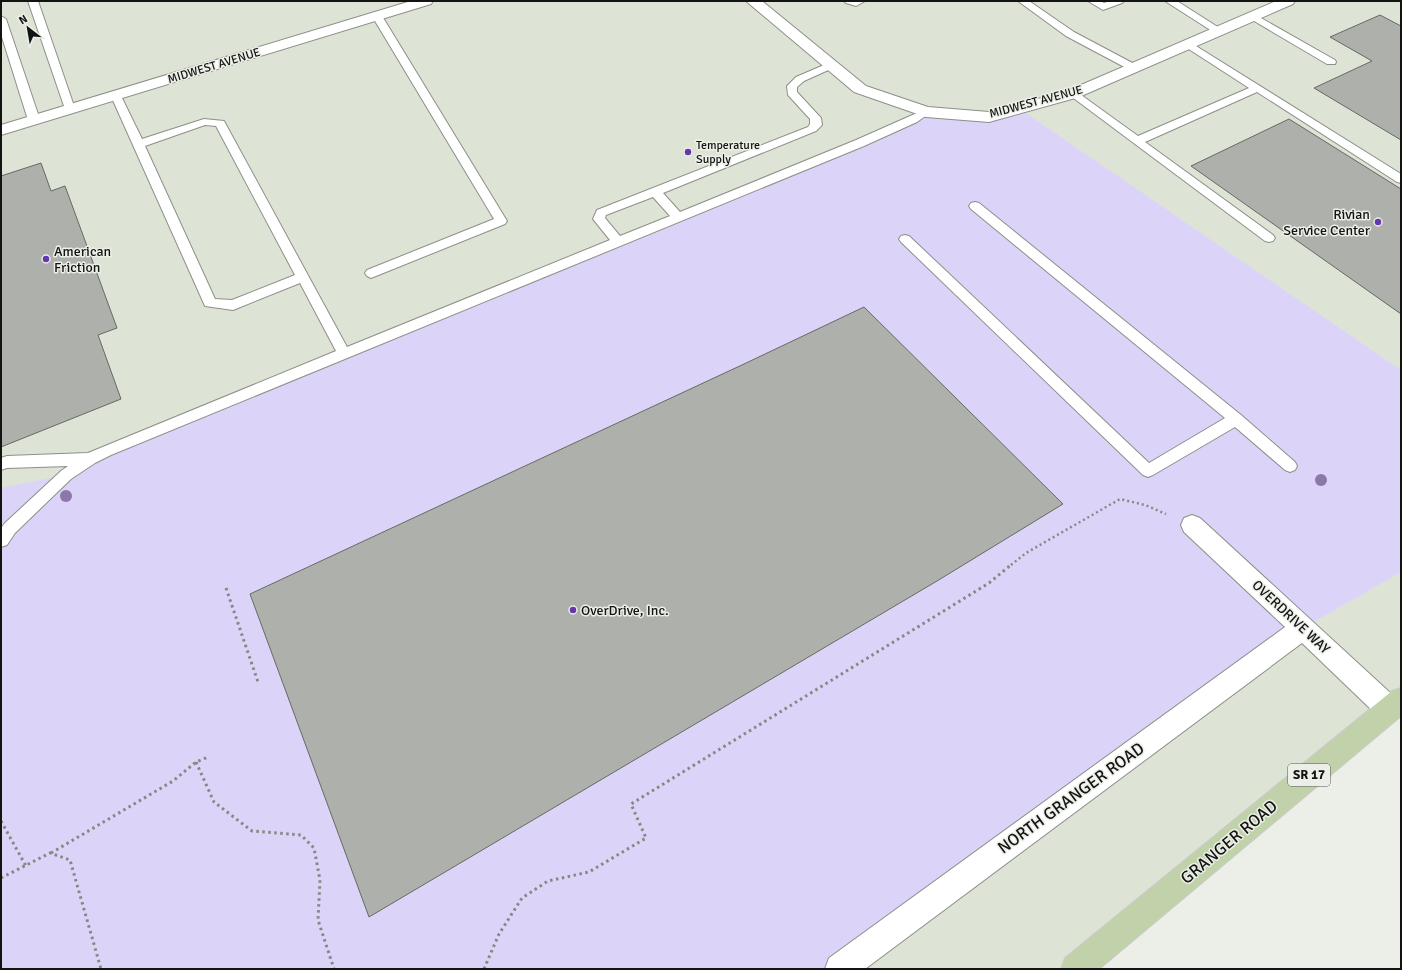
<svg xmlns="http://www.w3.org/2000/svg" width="1402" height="970" font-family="Signika,sans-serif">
<rect width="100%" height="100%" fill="#ebefe7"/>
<!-- built -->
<polygon fill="#dde4d6" points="1,1 1401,1 1401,720 1389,709 1076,969 1,969"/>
<!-- green -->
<polygon fill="#dcd4f8" points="1020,109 1401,370 1401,572 1303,628 840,969 1,969 1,488 66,475 90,459 920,116 989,117"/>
<!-- building -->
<g fill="#aeb1ab" stroke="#666963">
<polygon points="1380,15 1401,26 1401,140 1314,88 1372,61 1330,37"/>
<polygon points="1289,119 1401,189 1401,314 1191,166"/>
<polygon points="41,163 51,191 65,186 117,328 98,335 121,399 1,447 1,176"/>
<polygon points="864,307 1063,504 937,581 369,917 250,594 744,364"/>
</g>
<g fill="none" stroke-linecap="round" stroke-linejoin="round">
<defs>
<g id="lane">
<polygon points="28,1 38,1 75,109 74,111 66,111 65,109"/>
<polygon points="844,1 865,1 856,6 846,3"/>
<polygon points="1018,1 1029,1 1074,32 1138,66 1139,68 1138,70 1130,70 1066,36"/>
<polygon points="1088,1 1100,1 1104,3 1110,1 1124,1 1122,3 1103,10"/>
<polygon points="1165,1 1177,1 1224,31 1223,33 1215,33"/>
<polygon points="377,13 382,16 507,221 505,224 371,278 367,276 365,273 367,270 494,219 372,16"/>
<polygon points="1252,13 1335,60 1336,62 1335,64 1327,64 1249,18 1247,16 1249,14"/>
<polygon points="1,16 6,19 40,120 38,122 30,122 28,120 1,34"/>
<polygon points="1188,41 1401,174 1401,183 1397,182 1257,92 1145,142 1273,235 1275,238 1273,241 1269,242 1265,241 1068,94 1073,91 1077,92 1138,136 1249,88 1184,46 1183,44"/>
<path d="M831 62 835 63 836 65 835 67 804 81 797 87V92L821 118 822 125 816 131 663 193 680 212 856 140 926 109 931 112 917 122 864 146 111 455 95 463 71 479 15 533 7 545 1 547V528L5 523 61 471 68 466 7 468 1 470V458L7 456 88 453 336 351 300 283 233 310 205 306 111 96 112 94H120L121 96 142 139 204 119 224 121 347 347 610 240 593 219 597 210 808 127 810 124V119L788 95 787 86 796 77ZM205 125 216 126 295 275 232 300 215 299 145 146ZM653 197 670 216 620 236 605 218 606 215Z"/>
<polygon points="975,202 979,203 1241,415 1295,462 1297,466 1295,470 1290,472 1285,470 1235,427 1153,475 1148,477 1143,475 901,242 899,239 901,236 905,235 909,236 1149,463 1225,418 971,209 969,206 971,203"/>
</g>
<g id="street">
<polygon points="411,1 433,1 431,4 1,135 1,125"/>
<polygon points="746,1 762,1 866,86 928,107 989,112 1067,91 1276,1 1295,1 1293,4 1079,97 989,122 926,117 854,92"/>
<polygon points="1192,515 1200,518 1398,700 1401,707 1398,718 1389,721 1380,718 1302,643 865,969 825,969 829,958 1285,627 1184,532 1181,525 1184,518"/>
</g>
<polygon id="primary" points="1401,688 1401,716 1099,969 1061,969 1065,958 1392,691"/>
</defs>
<!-- lane casing -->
<use href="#lane" stroke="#8c8f88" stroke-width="2"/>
<!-- street casing -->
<use href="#street" stroke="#8c8f88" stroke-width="2"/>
<!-- primary casing -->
<use href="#primary" stroke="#cbcbcb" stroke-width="2"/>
<!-- path-far1 -->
<polyline stroke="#868883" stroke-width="2.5" stroke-dasharray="2 3" stroke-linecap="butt" points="1011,565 1026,553 1120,499 1145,505 1166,514"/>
<!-- path -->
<g stroke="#868883" stroke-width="3" stroke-dasharray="2.5 3.5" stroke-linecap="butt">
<polyline points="226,588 258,682"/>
<polyline points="196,762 214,802 252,831 301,835 314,848 320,880 318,920 334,969"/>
<polyline points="1,821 26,866"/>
<polyline points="51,853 173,781 196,762 208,757"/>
<polyline points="1,878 50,853 70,860 101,969"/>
<polyline points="484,969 499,934 522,898 548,881 589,872 646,838 631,804 989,583 1012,564"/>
</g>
<!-- lane -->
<use href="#lane" fill="#fff" fill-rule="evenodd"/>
<!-- street -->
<use href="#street" fill="#fff" fill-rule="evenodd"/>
<!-- primary -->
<use href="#primary" fill="#c1d2aa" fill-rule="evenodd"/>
</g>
<!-- trees -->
<g fill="#8c77a9">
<circle cx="1321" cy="480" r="6"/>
<circle cx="66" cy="496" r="6"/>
</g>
<!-- markers -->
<g fill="#6537ae" stroke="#ebefe7" stroke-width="1.5">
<circle cx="688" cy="152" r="4"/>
<circle cx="1378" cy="222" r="4"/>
<circle cx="46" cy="259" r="4"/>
<circle cx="573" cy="610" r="4"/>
</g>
<g text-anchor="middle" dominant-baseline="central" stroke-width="3" stroke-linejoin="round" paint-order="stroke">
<!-- far-street labels -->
<g font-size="12" fill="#131412" stroke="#ebefe7">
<text transform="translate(214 66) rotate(-17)">MIDWEST AVENUE</text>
<text transform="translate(1036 102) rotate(-15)">MIDWEST AVENUE</text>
</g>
<!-- far-poi labels -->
<g font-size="12" fill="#131412" stroke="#ebefe7" text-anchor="start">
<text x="696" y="145">Temperature<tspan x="696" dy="14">Supply</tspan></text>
</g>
<!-- shield labels -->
<rect fill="#ebefe7" stroke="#545652" stroke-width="1" x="1288" y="764" width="42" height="22" rx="3"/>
<g font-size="13" font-weight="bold" fill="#131412">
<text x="1309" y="775">SR 17</text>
</g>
<!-- poi labels -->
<g font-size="14" fill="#131412" stroke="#ebefe7" text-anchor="start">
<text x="1370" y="214" text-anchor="end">Rivian<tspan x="1370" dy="16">Service Center</tspan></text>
<text x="54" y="251">American<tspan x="54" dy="16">Friction</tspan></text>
<text x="581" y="610">OverDrive, Inc.</text>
</g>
<!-- street labels -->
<g font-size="14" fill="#131412" stroke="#ebefe7">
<text transform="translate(1291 617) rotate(43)">OVERDRIVE WAY</text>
</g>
<!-- near-street labels -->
<g font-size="17" fill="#131412" stroke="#ebefe7">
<text transform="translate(1071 798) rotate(-36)">NORTH GRANGER ROAD</text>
<text transform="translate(1229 842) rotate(-40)">GRANGER ROAD</text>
</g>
</g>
<!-- border -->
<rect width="1402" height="970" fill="none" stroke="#131412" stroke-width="4"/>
<!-- north arrow -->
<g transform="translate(28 28) rotate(329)" stroke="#ebefe7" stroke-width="3" paint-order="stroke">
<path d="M0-3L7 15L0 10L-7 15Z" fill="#131412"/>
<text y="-6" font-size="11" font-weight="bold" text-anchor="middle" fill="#131412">N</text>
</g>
</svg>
